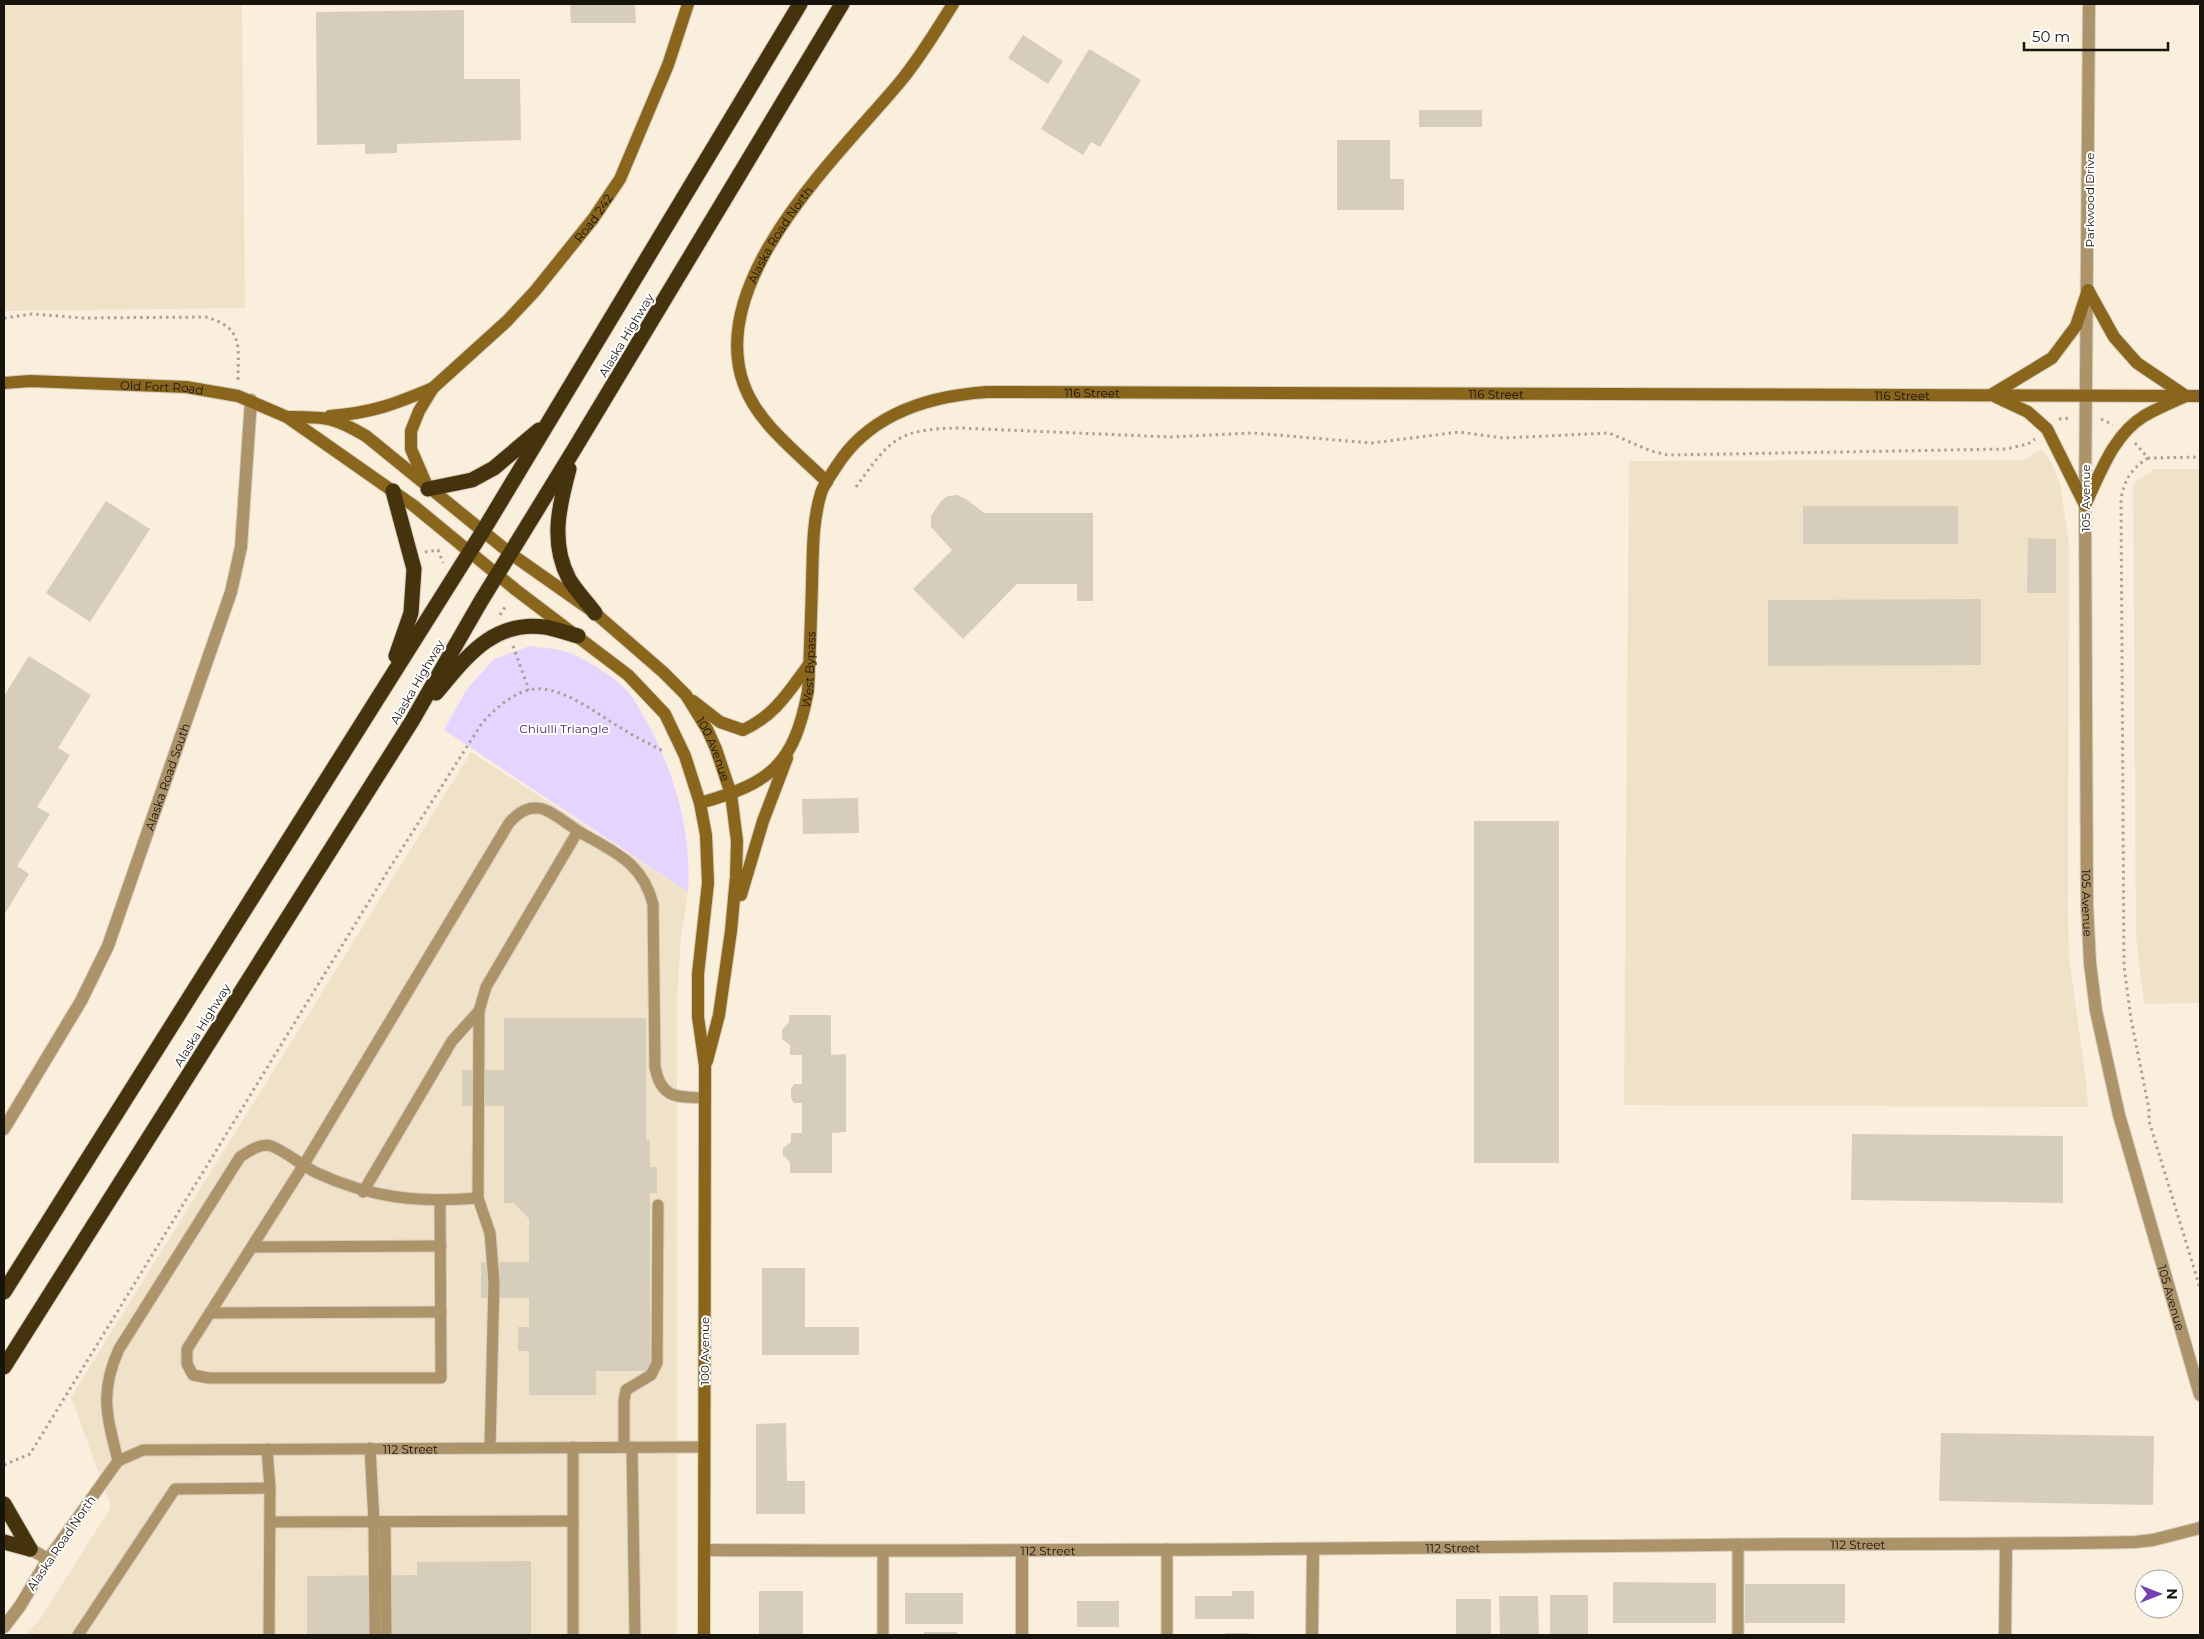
<svg xmlns="http://www.w3.org/2000/svg" width="2204" height="1639" font-family="Montserrat,sans-serif">
<rect width="100%" height="100%" fill="#faefdd"/>
<!-- built -->
<g fill="#f0e2c9">
<polygon points="4,4 242,4 245,308 4,311"/>
<polygon points="2042,449 2051,462 2060,483 2069,544 2068,912 2069,957 2086,1080 2088,1107 1624,1105 1629,461 2023,460"/>
<polygon points="2154,469 2200,469 2200,1003 2144,1004 2136,937 2133,484"/>
<polygon points="471,752 688,892 681,938 677,996 677,1635 24,1635 38,1622 111,1507 71,1397"/>
</g>
<!-- green -->
<path fill="#e4d4ff" d="M530 646C540 648 550 648 560 650 581 655 617 678 630 694 636 701 639 710 644 717 674 770 692 831 688 892L444 730 467 689 494 659Z"/>
<!-- building -->
<g fill="#d7cdbb">
<polygon points="570,4 635,4 636,23 571,23"/>
<polygon points="464,10 464,79 520,79 521,140 397,144 397,153 365,154 365,144 317,145 316,12"/>
<polygon points="1023,35 1063,61 1048,84 1008,58"/>
<polygon points="1089,49 1141,80 1100,147 1091,142 1083,155 1041,129"/>
<rect x="1419" y="110" width="63" height="17"/>
<polygon points="1337,140 1390,140 1390,179 1404,179 1404,210 1337,210"/>
<polygon points="957,495 966,499 984,513 1093,513 1093,601 1077,601 1077,584 1017,584 963,639 913,589 952,550 931,527 931,516 941,501 948,496"/>
<polygon points="106,501 150,529 90,622 46,593"/>
<rect x="1803" y="506" width="155" height="38"/>
<polygon points="2028,538 2056,539 2056,593 2027,593"/>
<polygon points="1981,599 1981,665 1768,666 1768,600"/>
<polygon points="29,656 91,695 58,748 70,755 37,807 50,814 17,866 29,874 4,915 4,696"/>
<polygon points="858,798 859,833 803,834 802,799"/>
<rect x="1474" y="821" width="85" height="342"/>
<polygon points="789,1015 831,1015 831,1055 846,1054 846,1132 832,1133 832,1173 790,1173 790,1162 783,1155 783,1148 791,1142 791,1133 802,1133 802,1103 794,1103 791,1098 791,1089 794,1084 802,1084 802,1055 790,1055 790,1045 782,1039 782,1030 789,1022"/>
<polygon points="504,1018 646,1018 646,1140 650,1140 650,1167 657,1167 657,1193 650,1193 650,1371 596,1371 596,1395 529,1395 529,1351 518,1351 518,1327 529,1327 529,1298 481,1298 481,1262 529,1262 529,1219 514,1203 504,1203 504,1106 462,1106 462,1070 504,1070"/>
<polygon points="1852,1134 2063,1136 2063,1203 1851,1200"/>
<polygon points="762,1268 805,1268 805,1327 859,1327 859,1355 762,1355"/>
<polygon points="786,1423 787,1481 805,1481 805,1514 756,1514 756,1424"/>
<polygon points="1941,1433 2154,1436 2153,1505 1939,1501"/>
<polygon points="531,1561 531,1635 307,1635 307,1576 417,1575 417,1562"/>
<polygon points="1613,1582 1716,1583 1716,1623 1613,1623"/>
<rect x="1745" y="1584" width="100" height="39"/>
<rect x="759" y="1591" width="44" height="44"/>
<polygon points="1232,1591 1254,1591 1254,1619 1195,1619 1195,1596 1232,1596"/>
<rect x="905" y="1593" width="58" height="31"/>
<rect x="1550" y="1595" width="38" height="40"/>
<polygon points="1499,1596 1538,1596 1539,1635 1500,1635"/>
<rect x="1456" y="1599" width="35" height="36"/>
<rect x="1077" y="1601" width="42" height="26"/>
<rect x="924" y="1632" width="33" height="3"/>
<rect x="1225" y="1633" width="24" height="2"/>
</g>
<g fill="none" stroke-linecap="round" stroke-linejoin="round">
<defs>
<g id="lane">
<polyline points="363,1192 452,1041 479,1011"/>
<path d="M440 1201 441 1378H209L193 1375 187 1364V1349L303 1166 509 823C535 793 552 814 578 831"/>
<polyline points="252,1247 441,1246"/>
<polyline points="210,1313 441,1312"/>
<polyline points="624,1446 624,1400 626,1390 651,1375 657,1363 658,1205"/>
<path d="M490 1447 494 1282 490 1233 478 1198 479 1011 486 987 578 831C613 852 642 861 653 904L655 1067C661 1099 677 1097 705 1098"/>
<polyline points="573,1447 573,1635"/>
<polyline points="632,1447 635,1635"/>
<polyline points="370,1448 374,1522 375,1635"/>
<polyline points="267,1449 270,1488 269,1635"/>
<path d="M118 1461C107 1416 99 1393 119 1349L240 1157C249 1151 260 1143 271 1146 280 1148 306 1168 317 1173 371 1198 419 1203 478 1198"/>
<polyline points="270,1522 573,1521"/>
<polyline points="385,1522 386,1635"/>
<polyline points="1738,1544 1738,1635"/>
<path id="s1" d="M48 1559 118 1461 143 1450 704 1447"/>
<polyline points="78,1635 175,1489 270,1488"/>
<polyline points="883,1635 883,1551"/>
<polyline points="1167,1635 1167,1549"/>
</g>
<g id="street">
<path id="s2" d="M2089 4 2085 505 2087 905 2090 963 2096 1011 2119 1115 2200 1395"/>
<path id="s3" d="M4 1129 81 1001 108 946 231 592 241 547 251 400"/>
<path id="s4" d="M704 1550C1040 1552 1375 1548 1711 1545 1852 1543 1994 1545 2135 1542L2153 1540 2200 1528"/>
<polyline points="4,1627 20,1606 48,1559 30,1549"/>
<polyline points="1022,1635 1022,1551"/>
<polyline points="1312,1635 1313,1549"/>
<polyline points="2005,1635 2006,1545"/>
</g>
<g id="secondary">
<path id="s5" d="M4 383 30 381 186 387 238 396 287 417 414 506 516 590 628 675 665 714 685 756 700 803 706 835 708 883 698 974V1017L705 1066 704 1635"/>
<polyline points="1991,395 2052,358 2076,326 2088,290"/>
<polyline points="1996,397 2028,412 2047,429 2085,505"/>
<path d="M330 416C372 413 395 404 433 388"/>
<path id="s6" d="M287 417C326 417 332 416 366 436L511 554 595 613 663 672 686 695 707 729 716 749 731 794 737 841 736 877 731 931 719 1015 707 1061"/>
<path id="s7" d="M827 482C798 453 758 424 744 385 705 280 840 154 900 82 920 58 936 31 953 4"/>
<path id="s8" d="M427 486 411 449V431L419 411 433 388 507 321 535 291 593 219 620 179 668 65 688 4"/>
<path d="M2085 505C2100 474 2113 435 2144 416 2158 408 2172 402 2186 396L2137 363 2114 337 2088 290"/>
<path d="M693 701 720 722 743 730C776 715 789 691 810 663"/>
<path id="s9" d="M700 803C771 783 794 765 808 691 810 655 811 619 812 584 813 553 812 523 821 493 824 484 831 475 836 467 869 414 928 396 987 392L2200 396"/>
<polyline points="741,895 763,821 787,758"/>
</g>
<g id="highway">
<path d="M569 469C559 506 550 543 569 579 576 591 587 602 595 613"/>
<polyline points="428,489 472,480 494,468 539,430"/>
<polyline points="393,491 414,569 411,613 396,656"/>
<path d="M436 693C466 658 492 620 545 627 556 629 567 633 578 636"/>
<polyline points="4,1292 483,531 800,4"/>
<polyline points="4,1367 412,721 481,601 575,448 842,4"/>
<polyline points="4,1504 30,1549"/>
<polyline points="4,1542 30,1549"/>
</g>
</defs>
<!-- lane casing -->
<use href="#lane" stroke="#d6ccbc" stroke-width="13"/>
<!-- street casing -->
<use href="#street" stroke="#d6ccbc" stroke-width="14"/>
<!-- secondary casing -->
<use href="#secondary" stroke="#d6ccbc" stroke-width="14"/>
<!-- highway casing -->
<use href="#highway" stroke="#d6ccbc" stroke-width="17"/>
<!-- path -->
<g stroke="#aaa294" stroke-width="3" stroke-dasharray="2.5 4" stroke-linecap="butt">
<path d="M4 318 32 314 83 318 206 317C244 328 238 346 238 380"/>
<polyline points="2059,419 2072,418"/>
<polyline points="2101,419 2113,425"/>
<polyline points="2135,443 2148,458 2200,457"/>
<path d="M2148 458C2132 468 2124 480 2121 499L2124 966 2131 1019 2149 1109V1121L2200 1288"/>
<path d="M856 487C891 438 898 429 960 428L1170 437 1253 433 1372 443 1459 432 1503 438 1609 433 1651 451 1668 455 2006 449 2028 444 2035 439"/>
<polyline points="425,552 438,550 443,563"/>
<polyline points="500,615 505,607"/>
<polyline points="513,646 529,690"/>
<path d="M4 1465 30 1454 389 869 482 723C495 709 509 696 528 690 558 682 597 714 621 728 635 737 650 744 665 752"/>
</g>
<!-- lane -->
<use href="#lane" stroke="#ac9369" stroke-width="11"/>
<!-- street -->
<use href="#street" stroke="#ac9369" stroke-width="12"/>
<!-- secondary -->
<use href="#secondary" stroke="#89661c" stroke-width="12"/>
<!-- highway -->
<use href="#highway" stroke="#45330e" stroke-width="15"/>
</g>
<g text-anchor="middle" dominant-baseline="central" stroke-width="4" stroke-linejoin="round" paint-order="stroke">
<!-- street labels -->
<g font-size="12" fill="#17130d" stroke="#fff">
<text transform="translate(2089 200) rotate(-90)">Parkwood Drive</text>
<text stroke="none"><textPath href="#s8" startOffset="341">Road 242</textPath></text>
<text stroke="none"><textPath href="#s7" startOffset="290">Alaska Road North</textPath></text>
<text transform="translate(626 335) rotate(-59)">Alaska Highway</text>
<text stroke="none"><textPath href="#s5" startOffset="158">Old Fort Road</textPath></text>
<text stroke="none"><textPath href="#s9" startOffset="678">116 Street</textPath></text>
<text stroke="none"><textPath href="#s9" startOffset="1082">116 Street</textPath></text>
<text stroke="none"><textPath href="#s9" startOffset="1488">116 Street</textPath></text>
<text transform="translate(2085 498) rotate(-90)">105 Avenue</text>
<text stroke="none"><textPath href="#s9" startOffset="190">West Bypass</textPath></text>
<text transform="translate(417 682) rotate(-60)">Alaska Highway</text>
<text stroke="none"><textPath href="#s6" startOffset="556">100 Avenue</textPath></text>
<text stroke="none"><textPath href="#s3" startOffset="390">Alaska Road South</textPath></text>
<text stroke="none"><textPath href="#s2" startOffset="899">105 Avenue</textPath></text>
<text transform="translate(202 1025) rotate(-58)">Alaska Highway</text>
<text stroke="none"><textPath href="#s2" startOffset="1304">105 Avenue</textPath></text>
<text transform="translate(704 1351) rotate(-90)">100 Avenue</text>
<text stroke="none"><textPath href="#s1" startOffset="415">112 Street</textPath></text>
<text transform="translate(61 1543) rotate(-56)">Alaska Road North</text>
<text stroke="none"><textPath href="#s4" startOffset="1154">112 Street</textPath></text>
<text stroke="none"><textPath href="#s4" startOffset="749">112 Street</textPath></text>
<text stroke="none"><textPath href="#s4" startOffset="344">112 Street</textPath></text>
</g>
<!-- park labels -->
<g font-size="12" fill="#442467" stroke="#fff">
<text x="564" y="728">Chiulli Triangle</text>
</g>
</g>
<!-- border -->
<rect width="2204" height="1639" fill="none" stroke="#17130d" stroke-width="10"/>
<!-- north arrow -->
<g transform="translate(2159 1594) rotate(90)"><circle r="24" fill="#ffffff" stroke="#a2a19e"/>
<path d="M0-4L9 19L0 12L-9 19Z" fill="#783fb5"/>
<text y="-8" font-size="14" font-weight="bold" text-anchor="middle" fill="#17130d">N</text>
</g>
<!-- scale -->
<path d="M2024 42v8h144v-8" fill="none" stroke="#17130d" stroke-width="2.5"/>
<text x="2032" y="42" font-size="15" fill="#17130d" stroke="#ffffff" stroke-width="4" paint-order="stroke">50 m</text>
</svg>
